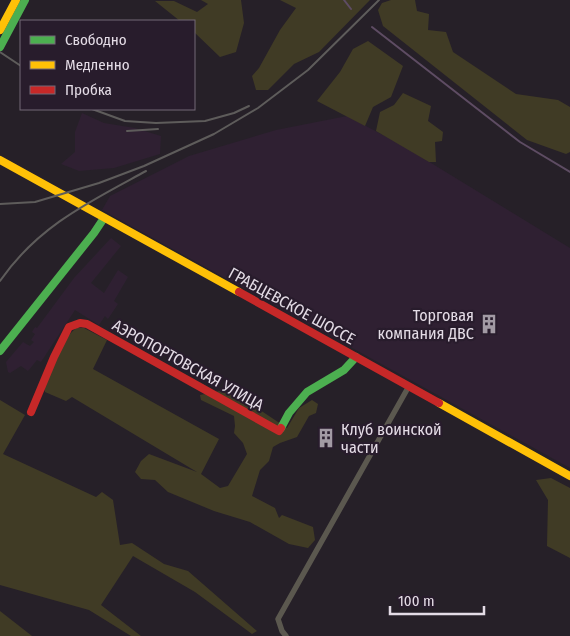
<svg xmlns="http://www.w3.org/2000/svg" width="570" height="636" font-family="'Fira Sans Condensed',sans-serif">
<rect width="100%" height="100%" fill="#262028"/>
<!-- built -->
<g fill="#2f2032">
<polygon points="82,113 104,123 135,128 161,136 160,154 114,168 79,171 61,164 75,152 75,132"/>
<polygon points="347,116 400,144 570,248 570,468 102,210 110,196 189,156 276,130"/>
<polygon points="111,238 121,246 91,283 104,293 118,270 128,277 114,301 118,304 108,319 105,316 99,325 75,310 41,362 37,360 28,371 21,366 10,373 8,372 6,362 23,342 30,346 34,342 31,340 35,334 32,332 35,327 37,328 74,278"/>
</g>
<!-- green -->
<g fill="#403b25">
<polygon points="201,0 241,0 244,23 236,52 220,57 194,32 194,21 180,21 155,1 174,1 197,12 208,4"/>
<polygon points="280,0 370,0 319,52 294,64 268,90 256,90 252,76 259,68 280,30 296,8"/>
<polygon points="391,0 415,0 417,11 429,14 428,30 446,32 453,52 516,94 558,100 570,107 570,152 566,154 527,140 383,26 378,10 382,3"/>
<polygon points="368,41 403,66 391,97 373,107 365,126 317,101 340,72 353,49"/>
<polygon points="403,93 431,106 428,121 443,132 442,141 435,142 436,162 429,162 376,131 380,112 394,105"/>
<path d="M77 328H84L107 340 93 369 219 439 201 474 220 488 228 486 247 454 243 443 234 433 235 426 234 416 201 400 200 395C219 391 231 387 250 395L251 404 287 428 299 408 312 400 318 404 316 413 309 416 297 437 280 443 273 447 269 461 260 470 252 496 275 508 279 518 282 515 313 527 315 540 308 548 289 544 250 522 214 511 168 492 155 480 141 479 135 472 141 461 149 454 197 472 72 397 66 401 45 392 44 387C50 373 64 334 77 328Z"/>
<polygon points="0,400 25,415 3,454 96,497 102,492 113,500 120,545 132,543 164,564 188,571 257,631 252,634 195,592 133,556 101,605 141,636 131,636 89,610 0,585"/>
<polygon points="551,478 570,488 570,558 547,546 548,500 536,480"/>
<polygon points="0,611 32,636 0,636"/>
</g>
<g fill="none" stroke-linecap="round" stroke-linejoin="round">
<!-- stream -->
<g stroke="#5e4c63" stroke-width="2">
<polyline points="344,0 351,9"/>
<polyline points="372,27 520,142 570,172"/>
</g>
<!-- street -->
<polyline stroke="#5b584f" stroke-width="5.5" points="286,636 282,631 278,619 409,386"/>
<!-- fast -->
<g stroke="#4caf50" stroke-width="8">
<polyline points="0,47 25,0"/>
<polyline points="0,351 94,233 104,218"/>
<polyline points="281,428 289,413 307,392 344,370 356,357"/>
</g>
<!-- slow -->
<g stroke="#ffc107" stroke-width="8">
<polyline points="0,30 16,0"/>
<polyline points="0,160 239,292"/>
<polyline points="439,403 570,476"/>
</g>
<!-- jam -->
<g stroke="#c62828" stroke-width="8">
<polyline points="239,292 439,403"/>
<polyline points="31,412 54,357 69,327 80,323 87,324 279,431 281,428"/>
</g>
<!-- rail -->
<g stroke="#5e5c5b" stroke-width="2">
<polyline points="0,52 21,66"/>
<polyline points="92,109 125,121 156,123 205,121 234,113 249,106"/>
<polyline points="127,131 158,129"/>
<polyline points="0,204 35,202 99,183 144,166 214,134 258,108 308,70 379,0"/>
<path d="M0 281C38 226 89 202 146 171"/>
</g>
</g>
<!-- icons -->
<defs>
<symbol id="building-bare" viewBox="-9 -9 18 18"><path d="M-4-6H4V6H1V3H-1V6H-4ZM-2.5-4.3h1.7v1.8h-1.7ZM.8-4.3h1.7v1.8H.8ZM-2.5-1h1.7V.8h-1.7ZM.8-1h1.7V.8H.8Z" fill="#a29aa4" stroke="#281c2c" stroke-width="2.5" paint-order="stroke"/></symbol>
</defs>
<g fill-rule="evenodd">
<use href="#building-bare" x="475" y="310" width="28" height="28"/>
<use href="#building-bare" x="312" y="424" width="28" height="28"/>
</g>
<g text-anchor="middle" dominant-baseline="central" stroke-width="4.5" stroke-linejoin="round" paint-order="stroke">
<!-- street labels -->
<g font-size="16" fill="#e4dce6" stroke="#281c2c">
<text transform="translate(292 306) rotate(29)">ГРАБЦЕВСКОЕ ШОССЕ</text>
<text transform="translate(188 365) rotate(29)">АЭРОПОРТОВСКАЯ УЛИЦА</text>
</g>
<!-- poi labels -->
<g font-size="16" fill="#e4dce6" stroke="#281c2c" text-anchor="end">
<text x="474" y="315">Торговая<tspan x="474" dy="18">компания ДВС</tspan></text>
<text x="341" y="429" text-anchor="start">Клуб воинской<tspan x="341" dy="18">части</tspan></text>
</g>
</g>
<!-- legend -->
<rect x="20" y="20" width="175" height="90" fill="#281c2c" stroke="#736976"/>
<rect x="30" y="36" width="25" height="8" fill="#4caf50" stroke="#736976"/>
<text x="65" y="45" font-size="15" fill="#e4dce6">Свободно</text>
<rect x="30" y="61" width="25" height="8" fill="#ffc107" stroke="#736976"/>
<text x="65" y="70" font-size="15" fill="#e4dce6">Медленно</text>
<rect x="30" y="86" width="25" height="8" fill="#c62828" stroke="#736976"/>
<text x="65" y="95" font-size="15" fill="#e4dce6">Пробка</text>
<!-- scale -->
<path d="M390 606v8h94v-8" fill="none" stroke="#e4dce6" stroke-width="2.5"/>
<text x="398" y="606" font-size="15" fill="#e4dce6" stroke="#281c2c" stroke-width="4" paint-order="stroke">100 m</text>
</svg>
